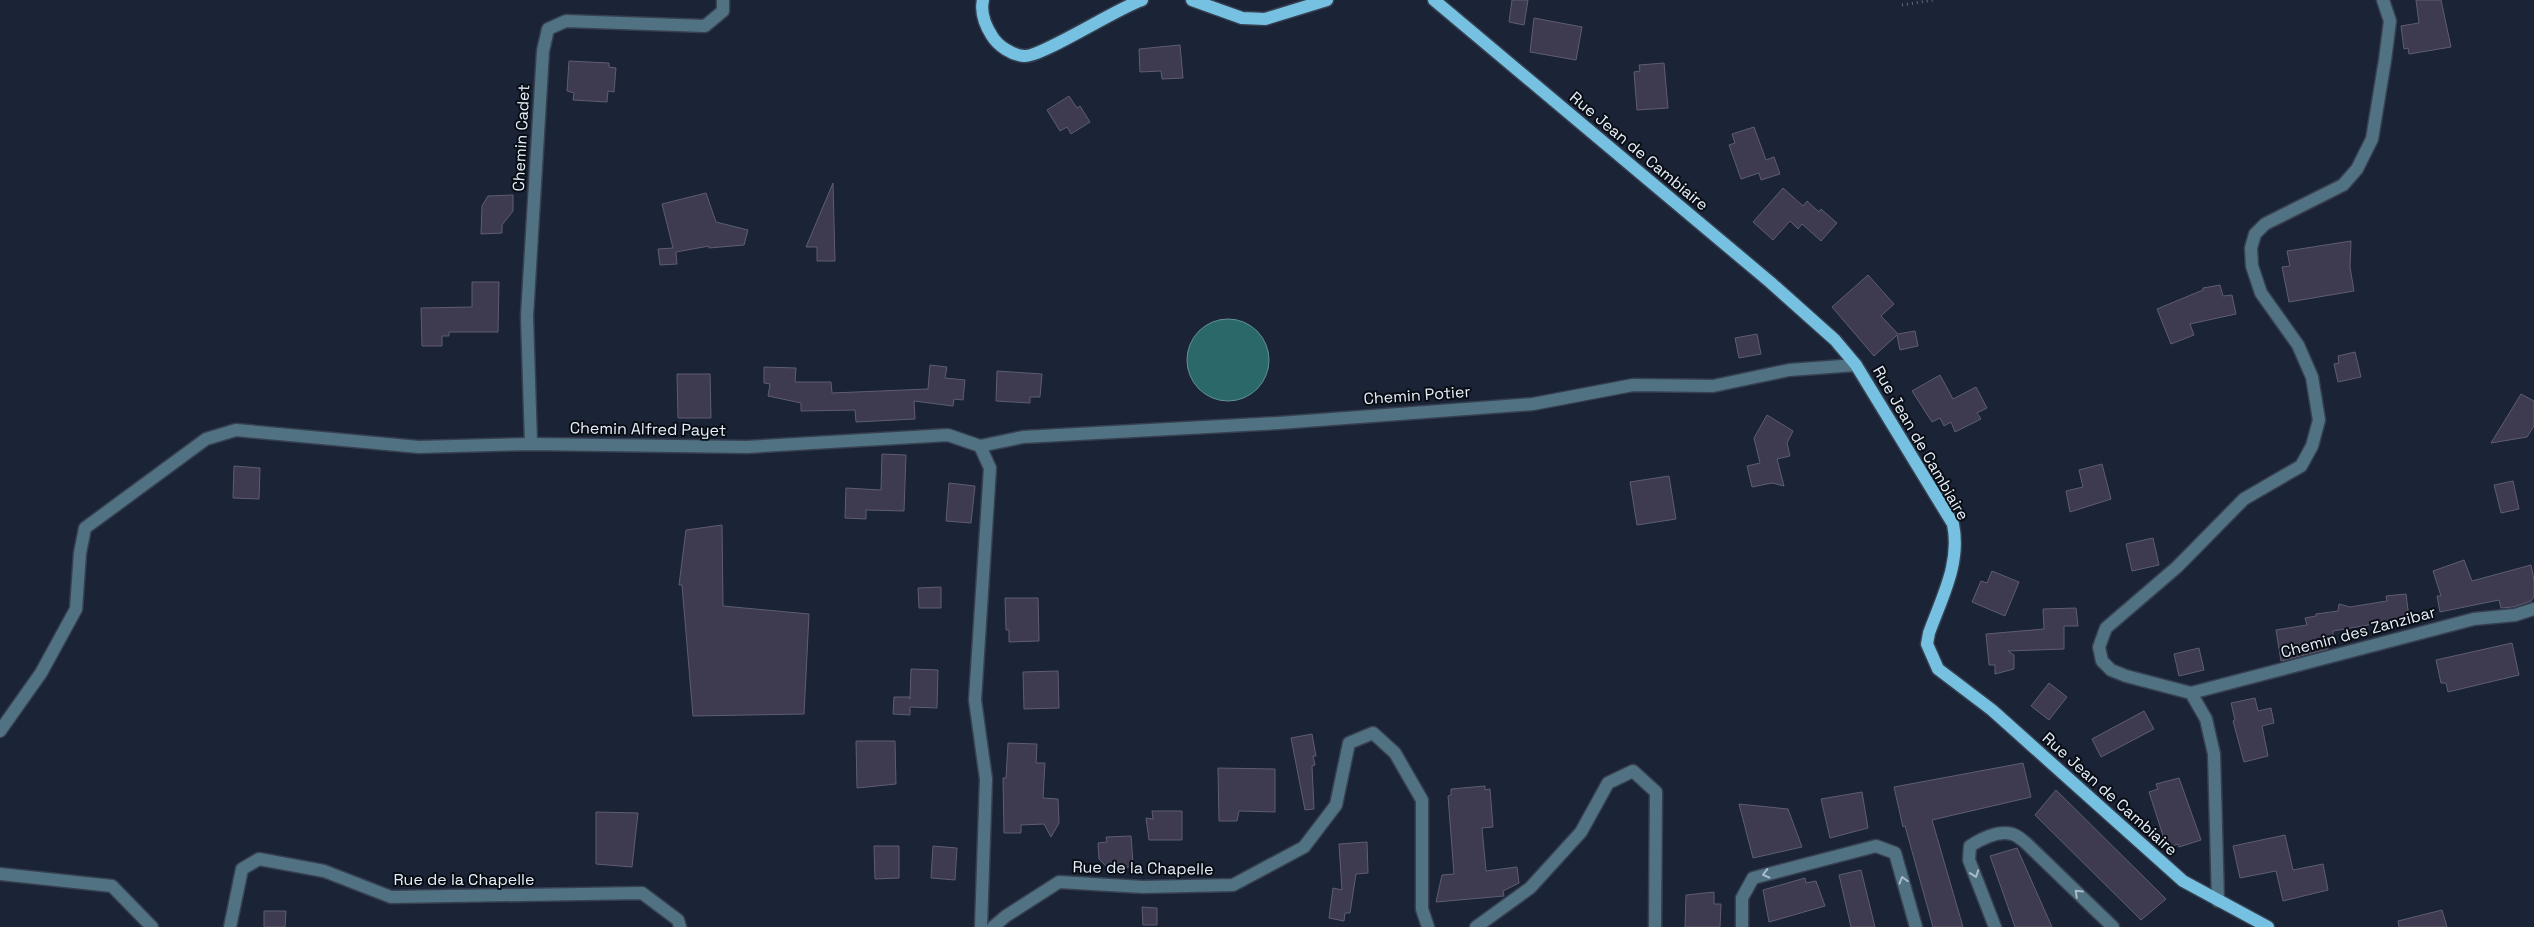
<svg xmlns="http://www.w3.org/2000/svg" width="2534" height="927" font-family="'Space Grotesk',sans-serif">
<rect width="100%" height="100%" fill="#1a2436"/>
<!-- water -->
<circle fill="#2b6869" stroke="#639094" cx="1228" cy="360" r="41"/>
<!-- building -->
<g fill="#3e3b50" stroke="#5f5c73">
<polygon points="1512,0 1528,0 1524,25 1509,22"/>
<polygon points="2416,0 2441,0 2451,47 2409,54 2408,48 2404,49 2401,26 2419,23"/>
<polygon points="1534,18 1582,27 1576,60 1530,52"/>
<polygon points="1180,45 1183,78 1162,79 1161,71 1140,72 1139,49"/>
<polygon points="569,61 609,63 609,67 616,68 614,92 608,91 607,102 573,100 574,93 567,91"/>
<polygon points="1664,63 1668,108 1637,110 1634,72 1640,71 1639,65"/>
<polygon points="1069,96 1077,108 1080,106 1090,122 1071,134 1067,127 1060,131 1047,110"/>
<polygon points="1754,127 1766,160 1774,157 1780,174 1761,180 1759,173 1741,179 1729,145 1735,143 1732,134"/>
<polygon points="833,183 835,261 817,261 817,247 806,247"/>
<polygon points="1783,188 1803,206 1807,201 1819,212 1821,209 1837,223 1821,241 1802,224 1798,229 1790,221 1773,240 1753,222"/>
<polygon points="706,193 716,222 748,230 744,245 709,248 709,246 676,252 677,264 660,265 658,249 673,248 662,204"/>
<polygon points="513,195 513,211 502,225 502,233 481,234 482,206 488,196"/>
<polygon points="2351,241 2350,267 2354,291 2289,302 2282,267 2290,266 2287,251"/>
<polygon points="1868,275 1894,304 1881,316 1898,334 1915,331 1918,346 1900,350 1897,335 1874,356 1832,307"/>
<polygon points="472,282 499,282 498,332 449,332 449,336 442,336 442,346 422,346 421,308 472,307"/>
<polygon points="2220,285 2223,296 2232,295 2236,314 2190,324 2194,335 2171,344 2157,309 2203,290 2203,288"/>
<polygon points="1757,334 1761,354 1739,358 1735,338"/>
<polygon points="2355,352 2361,377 2338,382 2334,364 2339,363 2338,356"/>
<polygon points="930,365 947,367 945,378 965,380 963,400 954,399 953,406 914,401 915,419 856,422 855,410 801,411 801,403 768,396 770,384 764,383 764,367 796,368 795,382 831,382 832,393 928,389"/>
<polygon points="997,371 1042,374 1040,397 1030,397 1030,403 996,401"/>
<polygon points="677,374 710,374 711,418 678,418"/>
<polygon points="1940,375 1953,399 1976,387 1987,408 1977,413 1981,419 1955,432 1951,422 1944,426 1940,418 1932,422 1912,391"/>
<polygon points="2521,394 2534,401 2534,426 2527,437 2491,443"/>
<polygon points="1767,415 1793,431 1787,443 1790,456 1777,459 1784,486 1772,483 1752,487 1747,466 1760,463 1754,438"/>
<polygon points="882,454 906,455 904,511 866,510 866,519 845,518 846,488 881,490"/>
<polygon points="2102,464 2111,499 2070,512 2066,491 2083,487 2079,470"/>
<polygon points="234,466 260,468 259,499 233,498"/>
<polygon points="1669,476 1676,519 1637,525 1630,482"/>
<polygon points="2513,481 2519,509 2501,513 2494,485"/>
<polygon points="949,483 975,486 971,523 946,521"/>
<polygon points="722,525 723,606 809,614 804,714 693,716 682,585 679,585 686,530"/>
<polygon points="2153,538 2159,565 2132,571 2126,544"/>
<polygon points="2464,560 2472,581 2531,565 2534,580 2534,597 2531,601 2513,607 2501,608 2499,600 2440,612 2437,596 2441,596 2433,571"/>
<polygon points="1992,571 2019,582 2005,616 1972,602 1981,581 1987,583"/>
<polygon points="941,587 941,608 919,608 918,588"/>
<polygon points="2406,594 2409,618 2333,631 2333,640 2328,641 2328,649 2281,661 2276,630 2307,625 2305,618 2316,616 2316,614 2338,611 2339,604 2350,607 2387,601 2386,596"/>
<polygon points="1005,598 1038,598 1039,641 1009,642 1009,630 1006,630"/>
<polygon points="2076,608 2078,626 2064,626 2064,649 2008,651 2014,655 2014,669 1995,674 1995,665 1989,665 1986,634 2044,629 2043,609"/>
<polygon points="2512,643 2519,675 2448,692 2446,683 2441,683 2436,660"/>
<polygon points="2199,648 2204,670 2179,676 2174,654"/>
<polygon points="911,669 938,670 937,708 910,707 910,715 893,714 894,697 910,697 910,699"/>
<polygon points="1058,671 1059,708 1024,709 1023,672"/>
<polygon points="2049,683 2067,697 2049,720 2031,706"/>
<polygon points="2255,698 2258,711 2271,708 2274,723 2262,726 2268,756 2244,762 2233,721 2235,720 2231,703"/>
<polygon points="2144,711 2154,729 2101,757 2092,739"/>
<polygon points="1312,734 1316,756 1313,756 1315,765 1312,766 1314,809 1305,810 1291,738"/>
<polygon points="856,741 895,741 896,784 857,788"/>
<polygon points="1008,743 1037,744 1036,763 1045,763 1043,798 1058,799 1059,823 1051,837 1044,824 1021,825 1021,833 1004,833 1003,778 1006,778"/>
<polygon points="2023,763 2031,797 1932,820 1963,927 1933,927 1905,826 1903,827 1894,787"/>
<polygon points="1218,768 1275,769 1275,812 1239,811 1237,821 1219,821"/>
<polygon points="2179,778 2201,840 2179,847 2178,844 2167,848 2149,792 2158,789 2156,784"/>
<polygon points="1485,786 1485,790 1490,789 1493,827 1482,828 1486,871 1517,867 1519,883 1503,891 1504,896 1436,902 1442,875 1454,874 1448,796 1451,795 1451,789"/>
<polygon points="2056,790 2166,899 2141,920 2035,815"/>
<polygon points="1862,792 1868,828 1830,838 1821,799"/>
<polygon points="1739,804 1788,809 1802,847 1753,858"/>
<polygon points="1152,811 1182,811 1182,840 1149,840 1146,818 1153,819"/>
<polygon points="596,812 638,813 632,867 596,864"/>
<polygon points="2285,835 2293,870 2323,864 2328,890 2283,901 2276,871 2240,878 2233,846"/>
<polygon points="1131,836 1133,863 1127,868 1108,868 1099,859 1098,843 1107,842 1106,837"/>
<polygon points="1367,842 1368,873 1356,874 1350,913 1345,913 1344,921 1329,918 1333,888 1342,890 1339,844"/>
<polygon points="874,846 899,846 899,878 875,879"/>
<polygon points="933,846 957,848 955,880 931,878"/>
<polygon points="2017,848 2052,927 2015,927 1990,856"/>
<polygon points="1861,870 1875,927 1851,927 1839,875"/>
<polygon points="1805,878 1806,883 1816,881 1825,906 1769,922 1763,890"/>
<polygon points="1714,892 1714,904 1721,904 1720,927 1685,927 1686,895"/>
<polygon points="1142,907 1157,908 1157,925 1143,925"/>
<polygon points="2442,910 2447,927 2399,927 2398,921"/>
<polygon points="264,911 286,911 285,927 264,927"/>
</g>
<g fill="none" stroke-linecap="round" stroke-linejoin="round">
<defs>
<g id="minor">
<polyline points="531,444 527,316 543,51 548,29 566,21 705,26 723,11 723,0"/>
<polyline points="980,446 1023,437 1279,423 1533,404 1633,385 1713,386 1789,370 1856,365"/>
<polyline points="2191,693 2474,619 2515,615 2534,609"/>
<polyline points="0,731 41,673 76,609 80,553 85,528 206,439 236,430 419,447 531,444 747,447 948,435 980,446 990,468 975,700 986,779 981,927"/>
<polyline points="0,874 112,886 152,927"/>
<polyline points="2218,901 2214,754 2206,719 2191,693 2126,676 2111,670 2102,661 2099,647 2106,628 2177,567 2244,499 2301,466 2312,446 2319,420 2312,377 2298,345 2261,293 2252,266 2251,248 2255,234 2265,224 2343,185 2357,169 2372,139 2385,60 2390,21 2383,0"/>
<polyline points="230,927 242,869 259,859 324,871 391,897 642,893 678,920 680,927"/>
<polyline points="993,927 1006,916 1059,882 1143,887 1233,885 1304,847 1336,805 1349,743 1373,733 1395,753 1422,800 1422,909 1428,927"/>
<polyline points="1476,927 1530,888 1581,832 1608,783 1633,771 1656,792 1655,927"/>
<polyline points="1742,927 1742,898 1753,878 1876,846 1895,853 1916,927"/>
<path d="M1995 927 1969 860 1970 846C1981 839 1998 830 2012 834 2017 835 2022 840 2026 843L2113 927"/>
</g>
<g id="major">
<path d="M983 0C980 13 985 25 992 36 998 46 1012 55 1024 56 1040 58 1117 8 1142 0"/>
<polyline points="1192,0 1242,18 1265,19 1327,0"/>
<path d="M1434 0 1770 282 1835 340 1856 365 1953 524C1961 563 1942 597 1929 633L1927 644 1938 669 1992 710 2183 881 2268 927"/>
</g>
</defs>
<!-- minor casing -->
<use href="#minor" stroke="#374051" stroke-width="15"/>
<!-- major casing -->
<use href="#major" stroke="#374051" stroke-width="15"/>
<!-- path -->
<polyline stroke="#616b7b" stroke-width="3" stroke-dasharray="1 4" stroke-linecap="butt" points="1902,5 1933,0"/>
<!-- minor -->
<use href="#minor" stroke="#507282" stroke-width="12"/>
<!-- major -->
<use href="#major" stroke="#76c1e2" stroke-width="12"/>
</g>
<!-- one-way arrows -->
<defs><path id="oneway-chevron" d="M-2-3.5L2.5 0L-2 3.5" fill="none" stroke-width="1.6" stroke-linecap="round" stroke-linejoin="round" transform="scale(1.25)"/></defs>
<g stroke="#aabcca">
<use href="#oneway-chevron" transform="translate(1766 874) rotate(166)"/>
<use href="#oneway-chevron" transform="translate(1975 874) rotate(70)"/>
<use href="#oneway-chevron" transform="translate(1903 880) rotate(-106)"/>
<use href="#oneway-chevron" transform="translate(2078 893) rotate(-136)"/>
</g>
<g text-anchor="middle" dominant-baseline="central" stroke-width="4" stroke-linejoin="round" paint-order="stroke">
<!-- street labels -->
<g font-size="16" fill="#e6eefa" stroke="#090e15">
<text transform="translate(521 138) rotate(-87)">Chemin Cadet</text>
<text transform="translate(1639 151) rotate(40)">Rue Jean de Cambiaire</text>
<text transform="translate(1417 395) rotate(-4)">Chemin Potier</text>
<text transform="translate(648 429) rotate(1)">Chemin Alfred Payet</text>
<text transform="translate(1921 443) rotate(60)">Rue Jean de Cambiaire</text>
<text transform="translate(2358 632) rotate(-15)">Chemin des Zanzibar</text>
<text transform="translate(2110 794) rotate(42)">Rue Jean de Cambiaire</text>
<text transform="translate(1143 868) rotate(1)">Rue de la Chapelle</text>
<text x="464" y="879">Rue de la Chapelle</text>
</g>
</g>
</svg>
